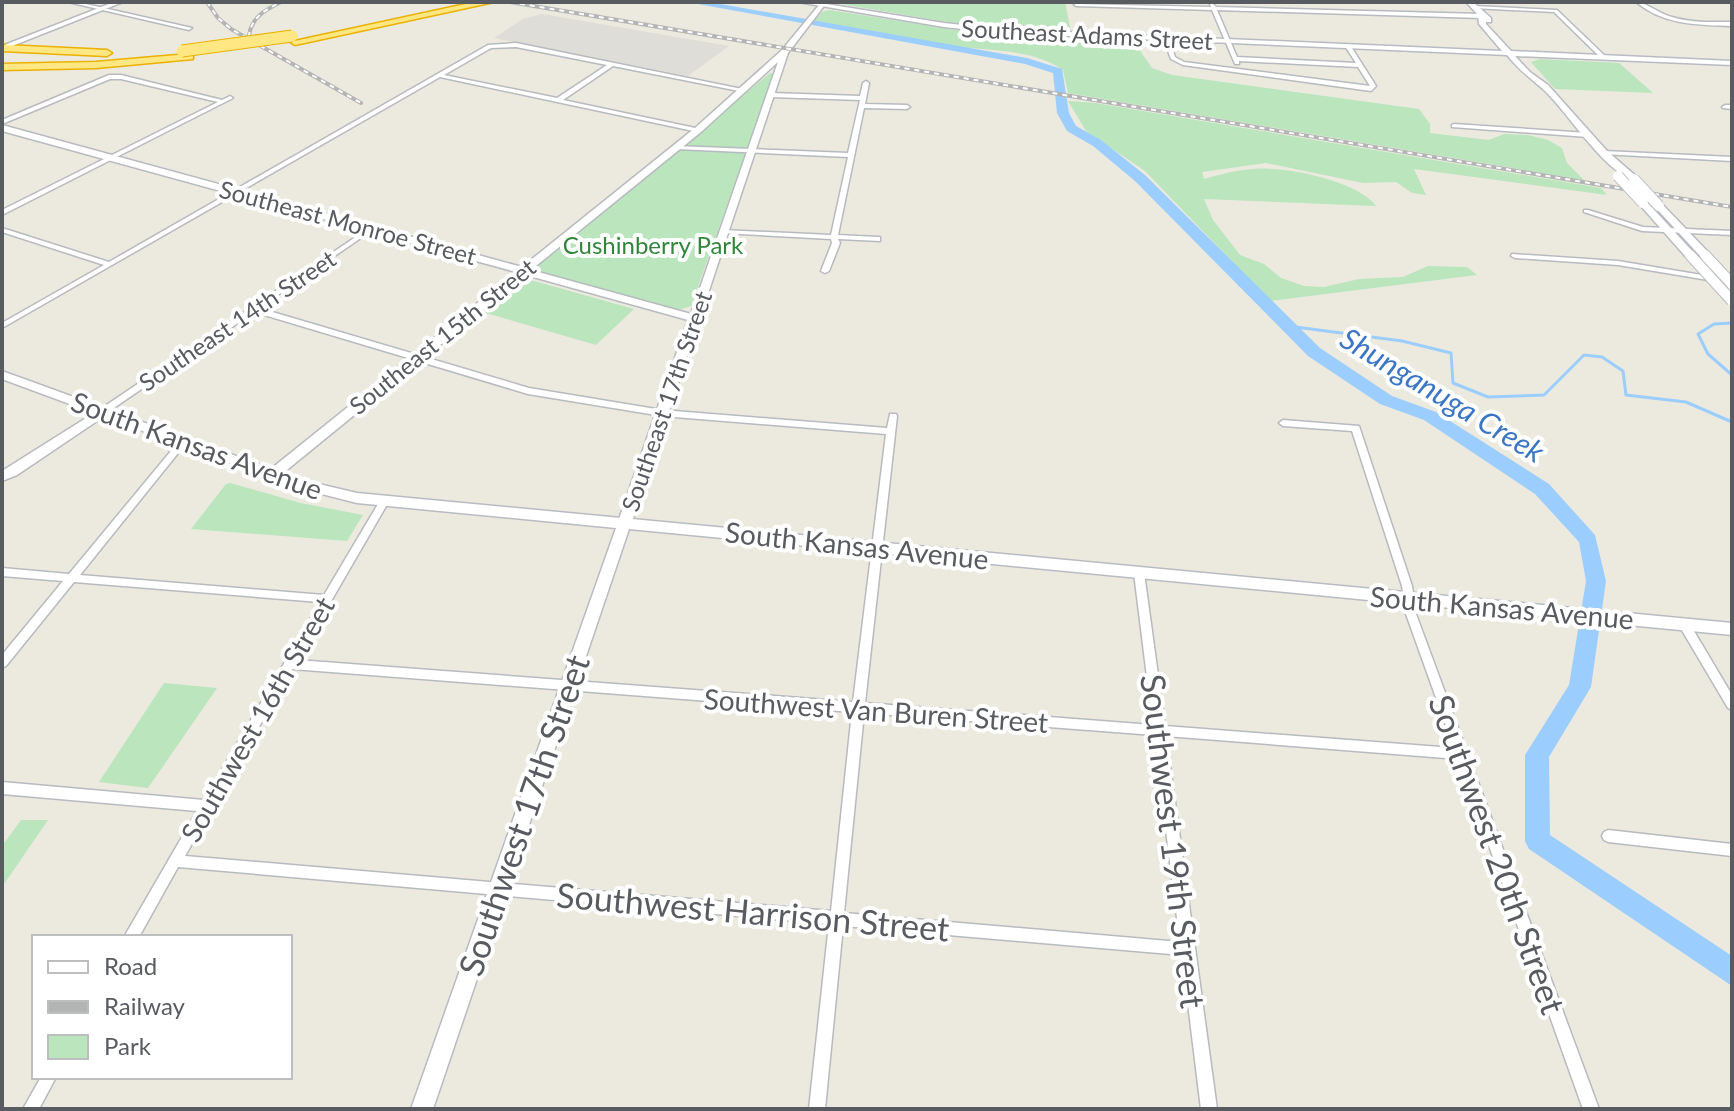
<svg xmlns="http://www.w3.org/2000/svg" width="1734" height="1111" font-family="Lato,sans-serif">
<rect width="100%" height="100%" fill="#eceadf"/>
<!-- industrial -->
<polygon fill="#dfddd7" points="542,14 729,46 688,76 494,38 523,19"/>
<!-- green -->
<g fill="#bae5bd">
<polygon points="829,2 1065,2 1071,32 965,25"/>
<path d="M830 10 956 30 1132 39 1152 68 1172 75 1419 109 1430 124V133L1489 140 1504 134 1528 135 1548 140 1562 148 1567 163 1584 180 1068 93 1063 70C1031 47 981 51 942 45 899 39 856 31 813 22L822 12Z"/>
<polygon points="1540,59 1619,63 1653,93 1555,89 1531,62"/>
<polygon points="770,73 774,74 691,306 676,311 532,272 530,269"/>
<path d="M1068 101 1095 103 1601 188 1607 195 1414 169 1426 195 1412 193 1396 182 1363 183 1266 163 1202 172 1204 179C1221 174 1237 170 1254 169 1285 166 1358 181 1376 206L1204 199 1213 220 1240 255 1264 264 1281 278 1304 286 1324 287 1359 279 1403 277 1428 266 1467 267 1477 275 1270 301 1145 171 1086 131Z"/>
<polygon points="520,277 634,309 596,345 479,311"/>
<polygon points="230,483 301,503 363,515 347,541 191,529 226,484"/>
<polygon points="164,683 217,688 148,788 99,782"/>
<polygon points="21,820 48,820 2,887 2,846"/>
</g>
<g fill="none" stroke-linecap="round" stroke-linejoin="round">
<!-- stream -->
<g stroke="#9ccdff" stroke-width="3">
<polyline points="1732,323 1714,324 1698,334 1708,354 1732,375"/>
<polyline points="1288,326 1402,341 1451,353 1453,383 1488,397 1544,395 1584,355 1602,357 1623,371 1626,395 1686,402 1732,422"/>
</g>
<!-- river -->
<polygon fill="#9ccdff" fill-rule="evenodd" points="687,2 709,2 1027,58 1062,69 1069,113 1076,126 1101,140 1145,175 1320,348 1392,396 1436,412 1549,484 1595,535 1606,581 1591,687 1549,757 1550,835 1732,956 1732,986 1529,849 1525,841 1525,755 1569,685 1586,581 1579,542 1535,494 1424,420 1380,404 1308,356 1135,181 1093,146 1067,131 1057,113 1053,73 1025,64"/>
<defs>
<g id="minor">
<polygon points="68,2 77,2 192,28 189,30"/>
<path d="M1636 2C1648 3 1659 14 1672 17 1691 23 1712 22 1732 22V26C1697 25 1664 25 1636 2Z"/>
<polygon points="1212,3 1216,7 1481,14 1484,16 1481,18 1217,10 1237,57 1356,63 1345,46 1350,45 1376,86 1371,91 1183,65 1171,59 1165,43 1168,41 1171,43 1175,57 1184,62 1370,86 1358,67 1239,61 1239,64 1235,64 1212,10 1076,6 1074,5 1076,4 1211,7 1210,4"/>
<polygon points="1474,6 1557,10 1604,55 1599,56 1554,12 1472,8"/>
<path d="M516 43 747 90 744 92 613 66 563 100 700 129 701 130 698 132 440 77 2 328V323L104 265 2 232V228L109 262 488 45ZM516 47 607 65 557 98 444 75 491 48Z"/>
<polygon points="109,75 121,75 222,100 230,96 233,98 2,215 2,210 218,102 121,79 110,79 2,124 2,120"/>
<polygon points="866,81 869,83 865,104 907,105 910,107 907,109 864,108 838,235 877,237 880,237 880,241 838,239 840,243 829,271 825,273 821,271 832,243 831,239 721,233 719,232 723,230 831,235 848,157 677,149 674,147 675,146 848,153 860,100 771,97 768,95 771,93 860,96 863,83"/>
<polygon points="1725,105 1732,105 1732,109 1723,108 1722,107"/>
<polygon points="1454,124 1588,133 1591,135 1588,137 1452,127 1452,125"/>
<polygon points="1604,151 1732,157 1732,161 1602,154 1601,153"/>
<polygon points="1584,210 1588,210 1643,227 1732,231 1732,235 1642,231 1584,212"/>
<path d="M372 226 376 228 374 229 259 308 529 388 662 410 887 428 890 414H896L897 416 865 703 1153 725 1134 573 1135 570H1143L1144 573 1165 726 1454 748 1406 614 1402 586 1352 431 1283 426 1279 423 1283 420 1359 426 1412 586 1416 614 1599 1109H1583L1458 759 1166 736 1217 1109H1201L1182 955 843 926 825 1109H809L829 924 178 867 139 937H124L197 811 2 794V782L204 800 320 602 74 582 6 666 2 668V655L63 581 2 576V568L69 574 180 440 183 439 187 442 80 575 324 595 381 499 384 498 389 501 297 660 853 702 886 434 662 416 528 394 254 312 105 414H99L98 412 99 410ZM292 669 852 712 831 911 185 856ZM864 713 1154 735 1180 942 844 913Z"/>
<polygon points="1512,254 1618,261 1732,280 1732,284 1618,265 1515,258 1511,256"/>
<polygon points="1684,620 1688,621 1732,695 1732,710 1728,708 1680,627 1679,624 1680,621"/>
<polygon points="1608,830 1732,844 1732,856 1608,842 1604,840 1602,836 1604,832"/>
<polygon points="41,1077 56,1077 39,1109 23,1109"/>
</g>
<g id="tertiary">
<path d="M819 5 824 6 788 53 632 522 625 527 618 522 688 320 526 275 277 478 272 480 266 475 267 472 516 272 2 131V125L522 267 695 128 782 50ZM778 62 691 314 531 270 701 132Z"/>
<polygon points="102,408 106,409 108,412 106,415 17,475 2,481 2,471"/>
</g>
<g id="secondary">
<polygon points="114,2 123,2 2,50 2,46"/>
<path d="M798 2H814L944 23 999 29 1502 51 1479 24 1478 15 1466 2H1473L1491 18V22H1486V24L1511 51 1732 61V65L1515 56 1530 72 1548 85 1607 151 1637 177 1639 179 1634 182C1597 163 1572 117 1543 89 1529 77 1519 70 1507 55L999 33 944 27Z"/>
<polygon points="1640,201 1646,201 1694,253 1694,257 1686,257 1640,205"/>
<polygon points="1656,204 1662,204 1709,253 1709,257 1701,257 1656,208"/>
<polygon points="2,371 302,480 357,493 1732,623 1732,635 629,529 433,1109 411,1109 616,528 357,503 294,487 2,379"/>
</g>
<g id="motorway">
<polygon points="475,2 494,2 295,45 290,42"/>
<polygon points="3,45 107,50 112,53 107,56 3,51"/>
<polygon points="189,54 193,55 193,59 96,68 2,70 2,64 96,62"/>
</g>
</defs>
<!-- minor casing -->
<use href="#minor" stroke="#b7babf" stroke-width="3"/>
<!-- tertiary casing -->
<use href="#tertiary" stroke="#b7babf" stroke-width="3"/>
<!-- secondary casing -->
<use href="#secondary" stroke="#b8bbc2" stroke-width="3"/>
<!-- motorway casing -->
<use href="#motorway" stroke="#ebb100" stroke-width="3"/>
<!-- minor -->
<use href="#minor" fill="#fff" fill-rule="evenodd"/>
<!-- tertiary -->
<use href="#tertiary" fill="#fff" fill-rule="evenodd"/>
<!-- secondary -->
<use href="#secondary" fill="#fff" fill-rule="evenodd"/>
<!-- motorway -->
<use href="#motorway" fill="#ffe883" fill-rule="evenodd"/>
<defs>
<g id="rail">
<polyline points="207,2 218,18 231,29 361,103"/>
<polyline points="510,2 1732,207"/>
<path d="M257 44 249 35C252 17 265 10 281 2"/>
</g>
</defs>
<!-- rail casing -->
<use href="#rail" stroke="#b3b4b4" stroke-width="4"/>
<!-- rail -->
<use href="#rail" stroke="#fff" stroke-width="2" stroke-dasharray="5" stroke-linecap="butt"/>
<defs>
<g id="secondary-bridge">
<polyline points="1618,176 1643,203"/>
<polyline points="1634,179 1659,206"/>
<polyline points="1690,255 1732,301"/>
<polyline points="1705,255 1732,284"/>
</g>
<polyline id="motorway-bridge" points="182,51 292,36"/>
</defs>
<!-- secondary-bridge casing -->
<use href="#secondary-bridge" stroke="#b8bbc2" stroke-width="12" stroke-linecap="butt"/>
<!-- motorway-bridge casing -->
<use href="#motorway-bridge" stroke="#ebb100" stroke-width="13" stroke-linecap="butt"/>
<!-- secondary-bridge -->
<use href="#secondary-bridge" stroke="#fff" stroke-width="10"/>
<!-- motorway-bridge -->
<use href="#motorway-bridge" stroke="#ffe883" stroke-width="11"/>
</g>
<g text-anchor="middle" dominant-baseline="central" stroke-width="8" stroke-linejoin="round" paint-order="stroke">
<!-- far-street labels -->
<g font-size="24" fill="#585c61" stroke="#fff">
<text transform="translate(1087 34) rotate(3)">Southeast Adams Street</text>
<text transform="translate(348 222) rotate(15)">Southeast Monroe Street</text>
<text transform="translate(237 320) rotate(-34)">Southeast 14th Street</text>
<text transform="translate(442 336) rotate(-39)">Southeast 15th Street</text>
<text transform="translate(666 401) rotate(-71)">Southeast 17th Street</text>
</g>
<!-- far-park labels -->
<g font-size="24" fill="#32863c" stroke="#fff">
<text x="653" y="244">Cushinberry Park</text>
</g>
<!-- street labels -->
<g font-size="28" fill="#585c61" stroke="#fff">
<text transform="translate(197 445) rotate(20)">South Kansas Avenue</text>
<text transform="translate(857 545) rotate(6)">South Kansas Avenue</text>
<text transform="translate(1502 607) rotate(5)">South Kansas Avenue</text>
<text transform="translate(876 710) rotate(4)">Southwest Van Buren Street</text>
<text transform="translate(257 719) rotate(-60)">Southwest 16th Street</text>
</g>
<!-- water labels -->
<g font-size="30" font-style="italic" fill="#3c76c5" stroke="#fff">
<text transform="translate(1443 394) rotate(31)">Shunganuga Creek</text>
</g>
<!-- near-street labels -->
<g font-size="34" fill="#585c61" stroke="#fff">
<text transform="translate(523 815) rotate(-71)">Southwest 17th Street</text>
<text transform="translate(1174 841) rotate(83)">Southwest 19th Street</text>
<text transform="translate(1498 854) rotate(70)">Southwest 20th Street</text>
<text transform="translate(753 911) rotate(5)">Southwest Harrison Street</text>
</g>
</g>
<!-- border -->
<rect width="1734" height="1111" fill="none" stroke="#585c61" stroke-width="8"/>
<!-- legend -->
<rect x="32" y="935" width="260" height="144" fill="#ffffff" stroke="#bcbec0" stroke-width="2"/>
<rect x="48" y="961" width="40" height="12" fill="#ffffff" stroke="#bcbec0" stroke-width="2"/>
<text x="104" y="975" font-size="24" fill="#585c61">Road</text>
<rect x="48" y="1001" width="40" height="12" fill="#b3b4b4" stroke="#bcbec0" stroke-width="2"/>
<text x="104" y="1015" font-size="24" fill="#585c61">Railway</text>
<rect x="48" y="1035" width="40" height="24" fill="#bae5bd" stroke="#bcbec0" stroke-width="2"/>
<text x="104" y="1055" font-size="24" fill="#585c61">Park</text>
</svg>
